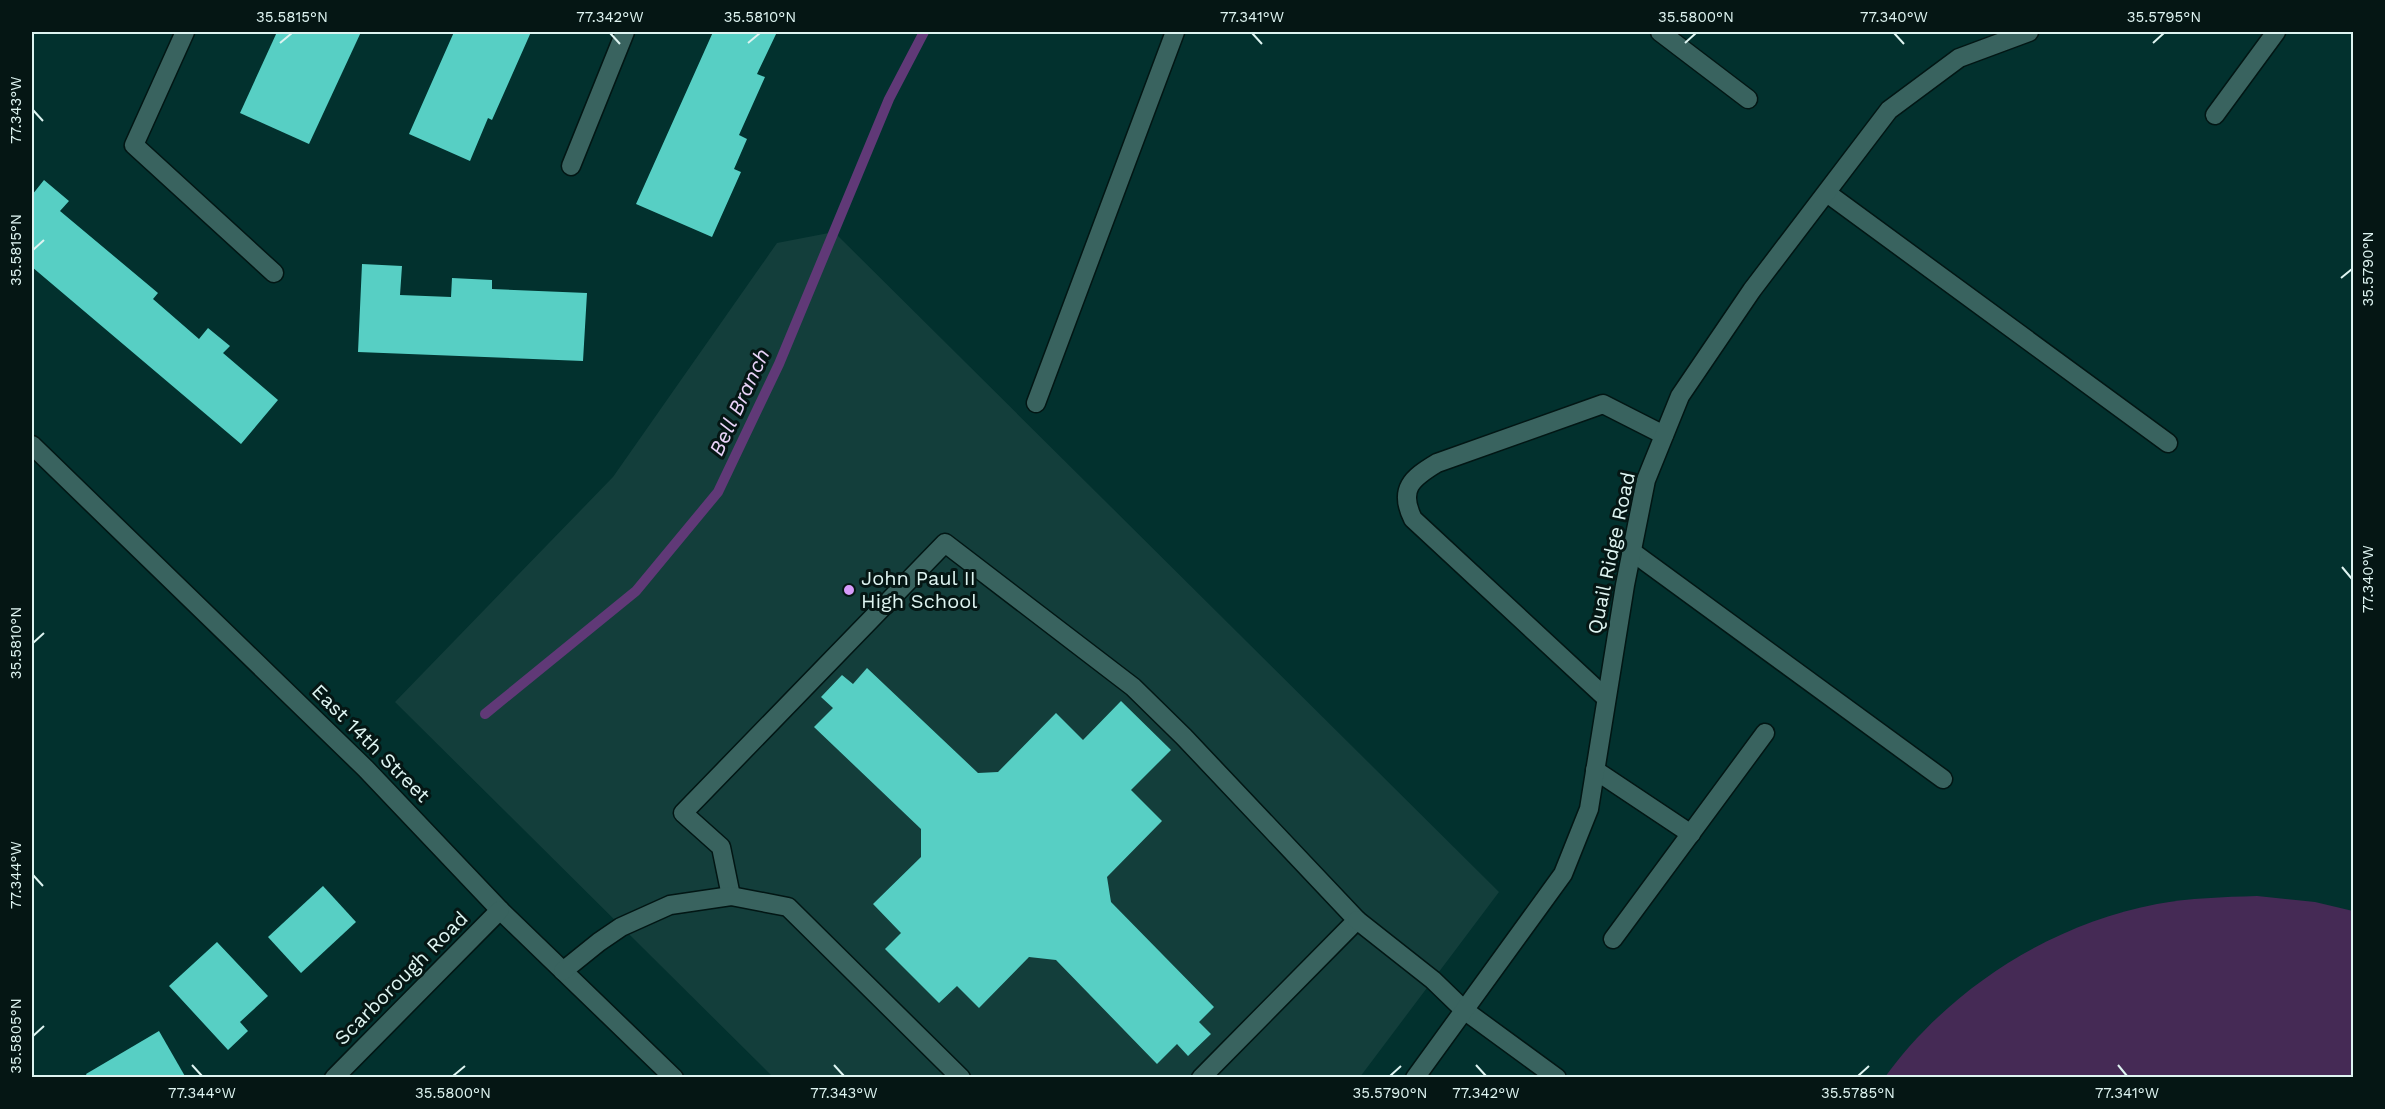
<svg xmlns="http://www.w3.org/2000/svg" width="2385" height="1109" font-family="'Work Sans',sans-serif">
<rect width="100%" height="100%" fill="#02312e"/>
<!-- built -->
<polygon fill="#133e3b" points="834,232 1499,892 1360,1077 773,1077 395,702 613,477 777,243"/>
<!-- green -->
<path fill="#452a55" d="M2257 896 2315 902 2353 911V1077H1885C1948 990 2050 924 2157 904 2190 898 2223 897 2257 896Z"/>
<g fill="none" stroke-linecap="round" stroke-linejoin="round">
<!-- stream -->
<polyline stroke="#603977" stroke-width="10" points="485,714 636,591 718,492 779,364 889,99 924,32"/>
</g>
<!-- building -->
<g fill="#57cfc4">
<polygon points="277,32 361,32 309,144 240,113"/>
<polygon points="454,32 531,32 492,120 488,118 470,161 409,134"/>
<polygon points="713,32 777,32 757,74 765,77 739,135 747,139 734,169 741,172 712,237 636,204"/>
<polygon points="44,180 69,201 60,211 158,293 153,299 199,339 208,328 230,346 223,353 278,400 241,444 32,267 32,195"/>
<polygon points="362,264 402,266 400,295 451,297 452,278 492,280 492,289 587,293 583,361 358,352"/>
<polygon points="867,668 978,773 998,772 1056,713 1083,740 1121,701 1171,750 1131,790 1162,821 1107,877 1111,902 1214,1007 1199,1022 1211,1034 1188,1056 1177,1044 1157,1064 1056,960 1029,957 979,1008 957,986 939,1003 885,949 901,933 873,904 921,857 921,829 814,727 833,708 821,697 842,675 853,684"/>
<polygon points="323,886 356,922 301,973 268,937"/>
<polygon points="217,942 268,996 240,1022 248,1031 228,1050 169,986"/>
<polygon points="159,1031 186,1078 88,1078 86,1074"/>
</g>
<g fill="none" stroke-linecap="round" stroke-linejoin="round">
<defs>
<g id="minor">
<polyline points="185,32 134,145 274,273"/>
<polyline points="1660,32 1748,99"/>
<polyline points="2215,115 2276,32"/>
<polyline points="571,166 625,32"/>
<polyline points="1827,193 2168,443"/>
<polyline points="1036,403 1175,32"/>
<polyline points="32,445 366,769 500,910 674,1078"/>
<polyline points="1631,551 1943,779"/>
<path d="M1606 698 1413 519C1398 489 1412 478 1437 463L1603 404 1664 435"/>
<polyline points="1595,770 1691,834"/>
<polyline points="731,896 721,847 683,813 945,543 1133,687 1184,737 1357,920 1201,1078"/>
<polyline points="1357,920 1433,980 1464,1010 1557,1078"/>
<polyline points="1613,939 1765,733"/>
<polyline points="563,971 599,942 621,927 670,905 731,896 788,907 961,1078"/>
<polyline points="334,1078 500,910"/>
<polyline points="1415,1078 1563,874 1589,809 1625,585 1646,480 1680,396 1752,290 1889,110 1959,58 2029,32"/>
</g>
</defs>
<!-- minor casing -->
<use href="#minor" stroke="#021614" stroke-width="21"/>
<!-- minor -->
<use href="#minor" stroke="#39635f" stroke-width="18"/>
</g>
<!-- ticks -->
<path fill="none" stroke="#def4f1" stroke-width="2" d="M610 33 620 44M1252 33 1262 44M1894 33 1904 44M280 43 292 33M748 43 760 33M1685 43 1696 33M2153 43 2164 33M33 110 43 121M33 250 44 240M2341 278 2352 269M2342 567 2352 579M33 643 44 633M33 875 43 886M33 1036 44 1026M192 1065 202 1076M834 1065 844 1076M1476 1065 1486 1076M2118 1065 2127 1076M453 1076 465 1066M1390 1076 1401 1066M1858 1076 1869 1066"/>
<!-- markers -->
<circle fill="#d69bfa" stroke="#051614" stroke-width="2" cx="849" cy="590" r="6"/>
<g text-anchor="middle" dominant-baseline="central" stroke-width="6" stroke-linejoin="round" paint-order="stroke">
<!-- street labels -->
<g font-size="20" fill="#def4f1" stroke="#051614">
<text transform="translate(1611 553) rotate(-78)">Quail Ridge Road</text>
<text transform="translate(371 743) rotate(45)">East 14th Street</text>
<text transform="translate(401 978) rotate(-45)">Scarborough Road</text>
</g>
<!-- poi labels -->
<g font-size="20" fill="#def4f1" stroke="#051614" text-anchor="start">
<text x="861" y="578">John Paul II<tspan x="861" dy="23">High School</tspan></text>
</g>
<!-- water labels -->
<g font-size="21" font-style="italic" fill="#e9d3f8" stroke="#051614">
<text transform="translate(739 402) rotate(-65)">Bell Branch</text>
</g>
</g>
<!-- border -->
<rect width="2385" height="1109" fill="none" stroke="#051614" stroke-width="66"/>
<rect x="33" y="33" width="2319" height="1043" fill="none" stroke="#def4f1" stroke-width="2"/>
<g font-size="15" text-anchor="middle" fill="#def4f1">
<text x="292" y="22">35.5815°N</text>
<text x="610" y="22">77.342°W</text>
<text x="760" y="22">35.5810°N</text>
<text x="1252" y="22">77.341°W</text>
<text x="1696" y="22">35.5800°N</text>
<text x="1894" y="22">77.340°W</text>
<text x="2164" y="22">35.5795°N</text>
<text transform="translate(16 110) rotate(-90)" y="5">77.343°W</text>
<text transform="translate(16 250) rotate(-90)" y="5">35.5815°N</text>
<text transform="translate(2368 269) rotate(-90)" y="5">35.5790°N</text>
<text transform="translate(2368 579) rotate(-90)" y="5">77.340°W</text>
<text transform="translate(16 643) rotate(-90)" y="5">35.5810°N</text>
<text transform="translate(16 875) rotate(-90)" y="5">77.344°W</text>
<text transform="translate(16 1036) rotate(-90)" y="5">35.5805°N</text>
<text x="202" y="1098">77.344°W</text>
<text x="453" y="1098">35.5800°N</text>
<text x="844" y="1098">77.343°W</text>
<text x="1390" y="1098">35.5790°N</text>
<text x="1486" y="1098">77.342°W</text>
<text x="1858" y="1098">35.5785°N</text>
<text x="2127" y="1098">77.341°W</text>
</g>
</svg>
